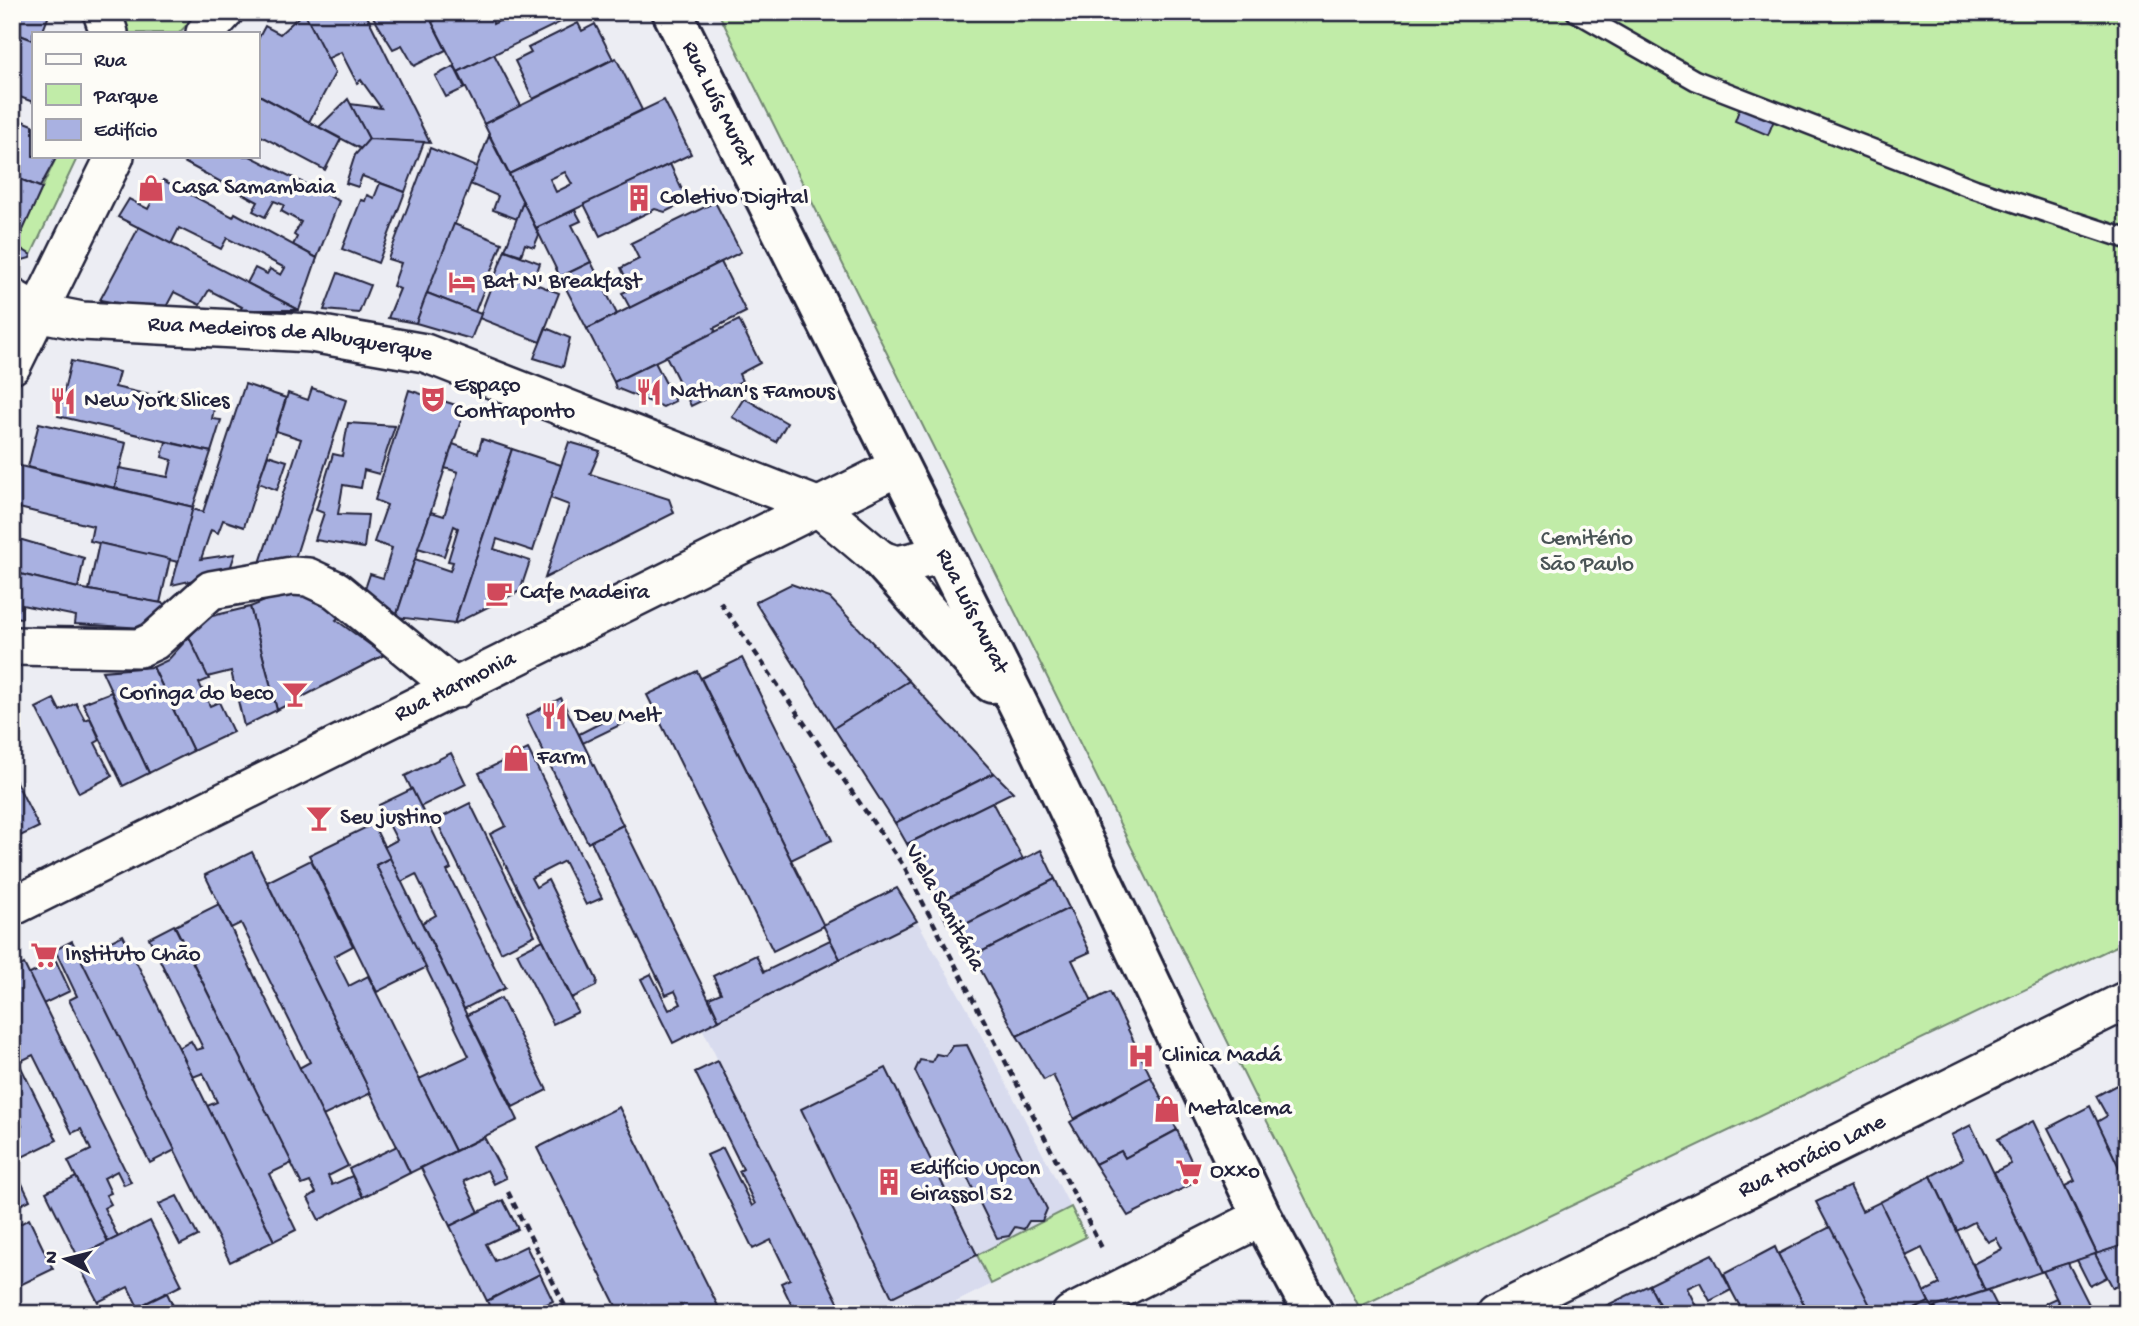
<svg xmlns="http://www.w3.org/2000/svg" width="2139" height="1326" font-family="'Gochi Hand',sans-serif">
<rect width="100%" height="100%" fill="#ecedf3"/>
<filter id="ink" filterUnits="userSpaceOnUse"><feTurbulence type="fractalNoise" baseFrequency=".0143" numOctaves="2"/><feDisplacementMap in="SourceGraphic" scale="14" xChannelSelector="R" yChannelSelector="G"/><feConvolveMatrix kernelMatrix="1 2 1 2 8 2 1 2 1" color-interpolation-filters="sRGB"/></filter>
<g filter="url(#ink)">
<!-- built -->
<polygon fill="#d8dbee" points="917,921 968,1010 1086,1237 932,1314 844,1314 702,1028"/>
<!-- green -->
<g fill="#c1eca8" stroke="#728772" stroke-width="2">
<polygon points="118,12 199,12 179,33 127,33"/>
<polygon points="718,12 2127,12 2127,941 1359,1307"/>
<polygon points="57,156 78,156 31,255 15,245"/>
<polygon points="1071,1207 1086,1237 991,1284 977,1255"/>
</g>
<!-- building -->
<g fill="#a9b1e1" stroke="#22223b" stroke-width="2" fill-rule="evenodd">
<polygon points="12,12 41,12 49,15 42,33 33,33 33,40 12,32"/>
<polygon points="304,12 365,12 430,143 369,139 350,104 381,108 361,80 357,83 341,52 327,59"/>
<polygon points="304,12 335,73 309,122 257,94 257,41 265,26 280,34"/>
<polygon points="370,12 427,12 446,50 414,66 402,45 393,49"/>
<polygon points="451,12 491,12 493,24 511,15 509,12 581,12 458,72 432,22"/>
<polygon points="578,23 582,31 595,24 613,59 533,99 515,61 531,53 528,48"/>
<polygon points="12,32 33,40 33,102 12,94"/>
<polygon points="494,54 521,106 484,124 458,72"/>
<polygon points="616,58 642,110 509,174 484,124"/>
<polygon points="454,66 465,88 446,97 435,76"/>
<polygon points="257,94 341,139 325,170 257,134"/>
<polygon points="348,99 369,139 361,149 319,127"/>
<path d="M664 100 691 154 536 228 509 174ZM565 172 572 184 556 192 550 179Z"/>
<polygon points="1742,102 1776,115 1768,135 1735,121"/>
<polygon points="12,117 33,125 33,156 57,156 40,187 12,176"/>
<polygon points="489,136 523,202 517,219 493,210 498,196 470,184"/>
<polygon points="369,139 424,142 405,192 362,176 358,187 346,183 355,155"/>
<polygon points="430,148 477,167 416,323 388,318 400,289 393,286 401,263 388,259"/>
<polygon points="185,156 250,156 339,201 317,258 293,245 297,237 294,235 301,222 281,211 284,205 274,201 265,217 253,211 258,202 182,161"/>
<polygon points="670,164 683,192 677,206 665,212 655,209 600,236 584,204"/>
<polygon points="12,176 42,188 20,237 12,234"/>
<polygon points="163,180 233,217 235,213 317,258 299,310 247,283 255,268 267,274 270,269 281,275 285,268 227,238 221,249 179,228 171,244 118,217 129,199 148,209"/>
<polygon points="380,183 405,192 378,263 342,249 361,200 365,201 367,195 374,198"/>
<polygon points="523,202 539,235 534,247 525,244 521,255 505,250"/>
<polygon points="715,202 741,252 630,308 622,293 631,289 621,268 639,259 631,243"/>
<polygon points="575,210 581,221 572,225 591,262 560,277 536,228"/>
<polygon points="454,224 502,243 475,312 427,293"/>
<polygon points="139,227 299,310 240,310 242,307 209,290 200,305 174,292 164,311 100,300"/>
<polygon points="12,243 31,255 30,258 12,263"/>
<polygon points="505,250 540,263 533,283 559,293 540,342 479,318"/>
<polygon points="591,262 617,314 587,329 560,277"/>
<polygon points="721,262 746,312 714,328 716,332 614,382 587,329"/>
<polygon points="338,273 370,285 359,313 324,310"/>
<polygon points="427,293 481,314 471,339 416,323"/>
<polygon points="739,320 760,363 739,374 742,381 691,406 666,356"/>
<polygon points="546,328 570,338 563,367 534,358"/>
<polygon points="71,361 119,372 115,387 158,397 159,391 215,403 212,419 221,420 211,452 58,416"/>
<polygon points="655,362 675,401 663,407 616,388 614,382"/>
<polygon points="245,384 286,398 244,527 223,520 218,533 211,530 201,559 235,554 229,572 172,585 192,509 203,512"/>
<polygon points="312,388 346,400 295,558 259,566 301,439 276,431 288,393 308,400"/>
<polygon points="409,390 465,408 396,617 364,592 370,574 383,578 392,548 374,542 387,505 375,500"/>
<polygon points="744,398 787,423 776,442 732,417"/>
<polygon points="39,423 126,443 115,488 28,467"/>
<polygon points="348,423 395,426 379,474 364,470 361,488 343,485 338,514 368,515 364,548 315,540 324,513 316,510 333,454 342,456"/>
<polygon points="482,439 512,449 454,624 396,617 415,559 450,571 453,562 448,561 458,528 454,526 444,556 418,548 431,512 444,516 458,472 445,468 453,444 478,453"/>
<polygon points="166,442 211,452 193,507 115,488 119,468 168,477 172,460 162,457"/>
<polygon points="569,442 600,451 590,474 669,499 674,513 545,578 569,505 550,498"/>
<polygon points="512,449 561,465 533,551 497,539 494,549 530,561 520,591 454,624"/>
<polygon points="268,455 287,461 277,490 258,483"/>
<polygon points="12,464 193,507 178,562 90,541 93,526 19,508 15,523 12,522"/>
<polygon points="12,537 84,558 78,588 12,572"/>
<polygon points="99,543 170,559 160,603 89,590"/>
<polygon points="12,572 78,588 167,604 145,628 75,624 76,616 22,605 22,618 12,617"/>
<polygon points="791,584 830,598 909,681 834,728 755,602"/>
<polygon points="292,590 311,595 341,615 336,620 384,655 277,710 250,607"/>
<polygon points="250,607 277,710 244,726 231,671 207,677 189,637 208,617"/>
<polygon points="189,637 209,679 199,683 210,706 219,702 233,732 193,751 153,667 168,660"/>
<polygon points="742,658 832,840 791,860 701,678"/>
<polygon points="153,667 193,751 149,773 102,671"/>
<polygon points="697,671 824,926 773,951 647,695"/>
<polygon points="909,681 994,773 895,823 834,728"/>
<polygon points="111,692 149,773 123,786 83,703"/>
<polygon points="561,698 623,825 588,843 526,716"/>
<polygon points="54,699 60,711 76,703 85,720 90,718 100,740 95,743 112,776 79,793 36,708"/>
<polygon points="620,713 624,723 583,743 579,734"/>
<polygon points="528,749 602,898 586,905 564,861 531,878 536,887 548,880 597,980 596,986 572,998 490,834 506,826 479,773"/>
<polygon points="451,753 466,784 420,807 405,776"/>
<polygon points="994,773 1013,792 907,844 895,823"/>
<polygon points="12,774 39,827 12,840"/>
<polygon points="412,789 451,869 447,871 505,988 464,1009 422,923 436,915 416,874 401,882 384,847 397,840 379,805"/>
<polygon points="992,802 1023,859 938,903 907,844"/>
<polygon points="470,803 535,935 501,952 436,820"/>
<polygon points="373,824 390,858 376,865 427,967 377,992 309,855"/>
<polygon points="623,825 719,1020 673,1043 641,979 651,974 669,1010 681,1004 675,991 666,995 591,841"/>
<polygon points="1041,850 1055,879 958,928 954,921 947,923 938,903"/>
<polygon points="252,852 371,1093 323,1116 299,1068 310,1062 241,923 231,928 205,875"/>
<polygon points="390,858 518,1120 455,1151 419,1079 469,1056 376,865"/>
<polygon points="311,860 353,946 334,956 349,986 368,976 455,1151 410,1173 267,882"/>
<polygon points="1055,879 1069,908 973,956 958,928"/>
<polygon points="897,888 917,921 840,959 823,925"/>
<polygon points="219,904 348,1166 328,1176 332,1185 352,1176 363,1197 319,1220 308,1198 316,1193 310,1182 302,1185 175,926"/>
<polygon points="1069,908 1090,952 1072,960 1092,1001 1017,1036 973,956"/>
<polygon points="174,925 292,1163 269,1174 296,1230 274,1241 207,1106 217,1102 203,1073 193,1077 179,1048 191,1041 196,1050 203,1048 149,938"/>
<polygon points="123,935 274,1241 230,1262 79,957"/>
<polygon points="543,940 578,1012 553,1024 517,953"/>
<polygon points="830,940 840,959 719,1020 709,998 721,993 713,976 756,955 764,972"/>
<polygon points="72,941 175,1150 150,1163 69,1000 77,996 55,950"/>
<polygon points="56,961 70,991 43,1004 28,975"/>
<polygon points="24,964 131,1182 124,1185 117,1171 104,1178 111,1193 106,1195 111,1204 104,1208 118,1237 108,1242 68,1161 91,1150 81,1129 72,1133 33,1055 19,1062 12,1049 12,971"/>
<polygon points="1110,992 1151,1077 1074,1119 1053,1075 1044,1080 1017,1036"/>
<polygon points="501,998 547,1090 513,1107 467,1015"/>
<polygon points="967,1045 1047,1209 1042,1221 1029,1221 1024,1229 1015,1227 1009,1236 997,1238 915,1071 920,1060 932,1062 936,1054 946,1056 952,1046"/>
<polygon points="12,1049 57,1140 12,1162 12,1123 16,1130 22,1126 12,1107"/>
<polygon points="718,1061 772,1170 844,1314 796,1314 781,1283 790,1279 771,1240 753,1249 707,1155 723,1148 752,1206 755,1204 739,1171 743,1169 695,1072"/>
<polygon points="886,1068 977,1255 892,1297 801,1109"/>
<polygon points="1151,1077 1177,1130 1125,1158 1121,1151 1095,1164 1070,1122"/>
<polygon points="2122,1082 2127,1090 2127,1184 2097,1122 2107,1116 2096,1096"/>
<polygon points="2090,1106 2127,1184 2127,1244 2097,1254 2065,1186 2075,1181 2048,1128"/>
<polygon points="619,1107 722,1314 620,1314 537,1148"/>
<polygon points="2033,1121 2097,1254 2041,1272 1994,1172 2011,1164 1998,1139"/>
<polygon points="1971,1125 2041,1272 1985,1291 1973,1264 2002,1249 1996,1238 1988,1242 1974,1222 1957,1231 1931,1176 1963,1159 1951,1135"/>
<polygon points="1177,1130 1195,1169 1190,1185 1128,1216 1095,1164 1121,1151 1125,1158"/>
<polygon points="484,1137 506,1178 494,1184 487,1170 464,1181 479,1212 450,1226 421,1168"/>
<polygon points="397,1146 410,1173 363,1197 349,1169"/>
<polygon points="12,1163 30,1200 12,1209"/>
<polygon points="1931,1176 1985,1291 1932,1308 1924,1292 1940,1284 1922,1248 1906,1256 1880,1202"/>
<polygon points="76,1177 108,1242 78,1257 46,1192"/>
<polygon points="1850,1186 1862,1211 1880,1202 1929,1302 1905,1314 1874,1314 1816,1202"/>
<polygon points="177,1196 198,1236 180,1245 159,1204"/>
<polygon points="503,1200 518,1229 486,1244 495,1261 526,1246 540,1274 487,1301 450,1226"/>
<polygon points="29,1219 53,1269 12,1289 12,1228"/>
<polygon points="150,1221 182,1285 138,1307 128,1287 98,1302 75,1258"/>
<polygon points="1830,1227 1873,1311 1867,1314 1809,1314 1778,1254"/>
<polygon points="2127,1244 2127,1281 2113,1288 2095,1254"/>
<polygon points="1775,1247 1778,1254 1809,1314 1744,1314 1731,1290 1724,1274"/>
<polygon points="1712,1254 1731,1290 1710,1301 1700,1282 1687,1288 1700,1314 1664,1314 1649,1285"/>
<polygon points="2095,1254 2107,1277 2090,1286 2077,1260"/>
<polygon points="2068,1263 2094,1314 2064,1314 2043,1271"/>
<polygon points="540,1274 553,1301 526,1314 493,1314 487,1301"/>
<polygon points="1649,1285 1664,1314 1589,1314 1616,1301"/>
<polygon points="1989,1290 2001,1314 1938,1314 1935,1307"/>
<polygon points="167,1293 177,1314 141,1314 138,1307"/>
<polygon points="2056,1298 2064,1314 2050,1314 2045,1303"/>
<polygon points="1929,1302 1938,1314 1905,1314"/>
</g>
<g fill="none" stroke-linecap="round" stroke-linejoin="round">
<defs>
<polyline id="lane" points="1576,12 1695,80 1975,189 2127,239"/>
<g id="street">
<polyline points="102,12 109,33"/>
<polyline points="205,33 224,12"/>
<path id="s1" d="M12 298 36 312 82 321 311 333 425 353 817 506 881 560 897 565 942 555"/>
<polyline points="12,365 115,156"/>
<polyline points="12,646 139,648 154,641 211,590 292,576 308,577 336,590 456,689"/>
<path id="s2" d="M12 907 898 467"/>
<polyline points="1071,1314 1262,1217"/>
<path id="s3" d="M1495 1314 2127 1000"/>
</g>
<g id="secondary">
<path id="s4" d="M672 12 1026 720 1262 1217 1314 1314"/>
<polyline points="881,560 992,683"/>
</g>
</defs>
<!-- lane casing -->
<use href="#lane" stroke="#22223b" stroke-width="23"/>
<!-- street casing -->
<use href="#street" stroke="#22223b" stroke-width="42"/>
<!-- secondary casing -->
<use href="#secondary" stroke="#22223b" stroke-width="44"/>
<!-- path -->
<g stroke="#22223b" stroke-width="4.5" stroke-dasharray="7 5" stroke-linecap="butt">
<polyline points="720,602 905,868 1103,1250"/>
<polyline points="508,1192 569,1314"/>
</g>
<!-- lane -->
<use href="#lane" stroke="#fdfcf7" stroke-width="18"/>
<!-- street -->
<use href="#street" stroke="#fdfcf7" stroke-width="37"/>
<!-- secondary -->
<use href="#secondary" stroke="#fdfcf7" stroke-width="38"/>
</g>
</g>
<!-- icons -->
<defs>
<symbol id="shop-bare" viewBox="-9 -9 18 18"><path d="M-5-2.5h2.3a2.7 3.5 0 0 1 5.4 0H5L5.5 6h-11ZM-1.5-2.5h3a1.5 2.3 0 0 0-3 0Z" fill="#d1495b" stroke="#fdfcf7" stroke-width="2.5" paint-order="stroke"/></symbol>
<symbol id="building-bare" viewBox="-9 -9 18 18"><path d="M-4-6H4V6H1V3H-1V6H-4ZM-2.5-4.3h1.7v1.8h-1.7ZM.8-4.3h1.7v1.8H.8ZM-2.5-1h1.7V.8h-1.7ZM.8-1h1.7V.8H.8Z" fill="#d1495b" stroke="#fdfcf7" stroke-width="2.5" paint-order="stroke"/></symbol>
<symbol id="hotel-bare" viewBox="-9 -9 18 18"><path d="M-6-4.5h1.5V1H6V5H4.5V3h-9V5H-6ZM-4 0a1.8 1.8 0 1 1 3.6 0ZM.5 0V-2.5h3Q6-2.5 6 0Z" fill="#d1495b" stroke="#fdfcf7" stroke-width="2.5" paint-order="stroke"/></symbol>
<symbol id="restaurant-bare" viewBox="-9 -9 18 18"><path d="M-5-6h1v4h1v-4h1v4h1v-4h1v5L-1.5 .5V6h-2V.5L-5-1ZM5-6V6H3V1.5H1.5Q1.5-4 5-6Z" fill="#d1495b" stroke="#fdfcf7" stroke-width="2.5" paint-order="stroke"/></symbol>
<symbol id="theatre-bare" viewBox="-9 -9 18 18"><path d="M-5-5.5Q0-4 5-5.5V0Q5 5 0 6Q-5 5-5 0ZM-3.3-2.5H-1v1.5H-3.3ZM1-2.5H3.3v1.5H1ZM-2.8 1Q0 5.5 2.8 1Z" fill="#d1495b" stroke="#fdfcf7" stroke-width="2.5" paint-order="stroke"/></symbol>
<symbol id="cafe-bare" viewBox="-9 -9 18 18"><path d="M-5.5-4.5H6V0H3Q3 3.5 0 3.5H-2.5Q-5.5 3.5-5.5 0ZM3-3.2v2h1.7v-2ZM-6 4.5H4V6H-6Z" fill="#d1495b" stroke="#fdfcf7" stroke-width="2.5" paint-order="stroke"/></symbol>
<symbol id="bar-bare" viewBox="-9 -9 18 18"><path d="M-6-5H6L.8 .8V4.5H3.5V6h-7V4.5H-.8V.8Z" fill="#d1495b" stroke="#fdfcf7" stroke-width="2.5" paint-order="stroke"/></symbol>
<symbol id="supermarket-bare" viewBox="-9 -9 18 18"><path d="M-6-5.5h2.5l.6 2H6L4.5 2H-2.5L-4.4-4H-6ZM-1.5 3.2a1.3 1.3 0 1 0 .1 0ZM3 3.2a1.3 1.3 0 1 0 .1 0Z" fill="#d1495b" stroke="#fdfcf7" stroke-width="2.5" paint-order="stroke"/></symbol>
<symbol id="hospital-bare" viewBox="-9 -9 18 18"><path d="M-5-5h3v3.5h4V-5h3V5h-3V1.5h-4V5h-3Z" fill="#d1495b" stroke="#fdfcf7" stroke-width="2.5" paint-order="stroke"/></symbol>
</defs>
<g fill-rule="evenodd">
<use href="#shop-bare" x="132" y="169" width="38" height="38"/>
<use href="#building-bare" x="620" y="179" width="38" height="38"/>
<use href="#hotel-bare" x="443" y="263" width="38" height="38"/>
<use href="#restaurant-bare" x="630" y="373" width="38" height="38"/>
<use href="#theatre-bare" x="414" y="380" width="38" height="38"/>
<use href="#restaurant-bare" x="44" y="382" width="38" height="38"/>
<use href="#cafe-bare" x="480" y="574" width="38" height="38"/>
<use href="#bar-bare" x="276" y="675" width="38" height="38"/>
<use href="#restaurant-bare" x="535" y="697" width="38" height="38"/>
<use href="#shop-bare" x="497" y="739" width="38" height="38"/>
<use href="#bar-bare" x="300" y="799" width="38" height="38"/>
<use href="#supermarket-bare" x="25" y="936" width="38" height="38"/>
<use href="#hospital-bare" x="1122" y="1037" width="38" height="38"/>
<use href="#shop-bare" x="1148" y="1090" width="38" height="38"/>
<use href="#supermarket-bare" x="1170" y="1153" width="38" height="38"/>
<use href="#building-bare" x="870" y="1163" width="38" height="38"/>
</g>
<g text-anchor="middle" dominant-baseline="central" stroke-width="7" stroke-linejoin="round" paint-order="stroke">
<!-- street labels -->
<g font-size="23" fill="#22223b" stroke="#fdfcf7">
<text stroke="none"><textPath href="#s4" startOffset="103">Rua Luís Murat</textPath></text>
<text stroke="none"><textPath href="#s1" startOffset="284">Rua Medeiros de Albuquerque</textPath></text>
<text stroke="none"><textPath href="#s4" startOffset="670">Rua Luís Murat</textPath></text>
<text stroke="none"><textPath href="#s2" startOffset="495">Rua Harmonia</textPath></text>
<text transform="translate(944 908) rotate(61)">Viela Sanitária</text>
<text stroke="none"><textPath href="#s3" startOffset="354">Rua Horácio Lane</textPath></text>
</g>
<!-- poi labels -->
<g font-size="23" fill="#22223b" stroke="#fdfcf7" text-anchor="start">
<text x="172" y="188">Casa Samambaia</text>
<text x="660" y="198">Coletivo Digital</text>
<text x="483" y="282">Bat N' Breakfast</text>
<text x="454" y="386">Espaço<tspan x="454" dy="26">Contraponto</tspan></text>
<text x="670" y="392">Nathan's Famous</text>
<text x="84" y="401">New York Slices</text>
<text x="520" y="593">Cafe Madeira</text>
<text x="274" y="694" text-anchor="end">Coringa do beco</text>
<text x="575" y="716">Deu Melt</text>
<text x="537" y="758">Farm</text>
<text x="340" y="818">Seu justino</text>
<text x="65" y="955">Instituto Chão</text>
<text x="1162" y="1056">Clinica Madá</text>
<text x="1188" y="1109">Metalcema</text>
<text x="910" y="1169">Edifício Upcon<tspan x="910" dy="26">Girassol 52</tspan></text>
<text x="1210" y="1172">Oxxo</text>
</g>
<!-- park labels -->
<g font-size="23" fill="#4a5456" stroke="#fdfcf7">
<text x="1587" y="539">Cemitério<tspan x="1587" dy="26">São Paulo</tspan></text>
</g>
</g>
<!-- margin -->
<rect width="2139" height="1326" fill="none" stroke="#fdfcf7" stroke-width="42"/>
<rect x="21" y="21" width="2097" height="1284" fill="none" stroke="#22223b" stroke-width="2.5" filter="url(#ink)"/>
<!-- legend -->
<rect x="32" y="32" width="228" height="126" fill="#fdfcf7" stroke="#a5a5ac" stroke-width="2"/>
<rect x="46" y="54" width="35" height="10" fill="#fdfcf7" stroke="#a5a5ac" stroke-width="2"/>
<text x="94" y="66" font-size="21" fill="#22223b">Rua</text>
<rect x="46" y="84" width="35" height="21" fill="#c1eca8" stroke="#a5a5ac" stroke-width="2"/>
<text x="94" y="102" font-size="21" fill="#22223b">Parque</text>
<rect x="46" y="119" width="35" height="21" fill="#a9b1e1" stroke="#a5a5ac" stroke-width="2"/>
<text x="94" y="136" font-size="21" fill="#22223b">Edifício</text>
<!-- north arrow -->
<g transform="translate(66 1259) rotate(277)" stroke="#fdfcf7" stroke-width="5" paint-order="stroke">
<path d="M0-5L12 26L0 18L-12 26Z" fill="#22223b"/>
<text y="-10" font-size="19" font-weight="bold" text-anchor="middle" fill="#22223b">N</text>
</g>
</svg>
